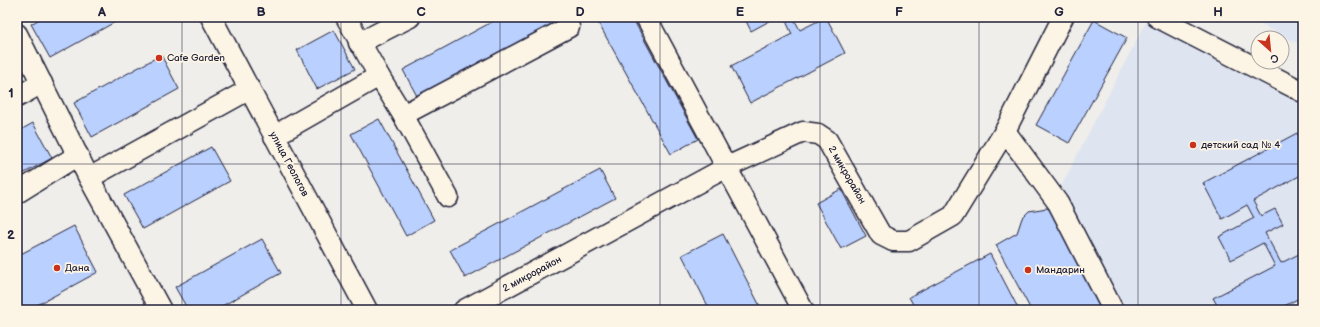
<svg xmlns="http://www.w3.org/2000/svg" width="1320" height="327" font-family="'Balsamiq Sans',sans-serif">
<rect width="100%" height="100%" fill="#efeeea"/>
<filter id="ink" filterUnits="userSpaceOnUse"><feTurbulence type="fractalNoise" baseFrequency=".025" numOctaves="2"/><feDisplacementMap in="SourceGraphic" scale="8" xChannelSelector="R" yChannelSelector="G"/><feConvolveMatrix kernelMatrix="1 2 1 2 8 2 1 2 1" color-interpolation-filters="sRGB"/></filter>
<g filter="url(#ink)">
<!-- built -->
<g fill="#dfe5f0">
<polygon points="1246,17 1303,17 1303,46"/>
<polygon points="1148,18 1303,99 1303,310 1124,310 1059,190"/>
</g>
<!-- building -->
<g fill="#bad0ff" stroke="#22223b">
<polygon points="43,17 124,17 50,58 31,24"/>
<polygon points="501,17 568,17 418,98 403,70"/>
<polygon points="595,17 632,17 698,139 671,154"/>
<polygon points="744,17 777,17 751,31"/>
<polygon points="784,17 793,17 800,30 826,17 845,53 750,103 731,66 792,34"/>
<polygon points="1094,20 1127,38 1069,143 1036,125"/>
<polygon points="334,30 355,69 317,89 297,50"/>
<polygon points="161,55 179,89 92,137 74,103"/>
<polygon points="379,119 434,220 406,236 351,134"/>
<polygon points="33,123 52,158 17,177 17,132"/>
<polygon points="1297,133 1303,144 1303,174 1253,201 1261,216 1275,209 1283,224 1265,233 1281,263 1303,252 1303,296 1277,310 1220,310 1213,298 1275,266 1263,243 1231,260 1219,237 1254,218 1247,205 1222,219 1203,183"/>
<polygon points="211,147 230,181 143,229 124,195"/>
<polygon points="600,170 615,198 465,278 450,250"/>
<polygon points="841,189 866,236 841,249 816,203"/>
<polygon points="1047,208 1054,213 1103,304 1092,310 1031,310 996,245 1017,233 1022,218 1029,211"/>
<polygon points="74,226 98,272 28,310 21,310 17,303 17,256"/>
<polygon points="723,234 762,310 710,310 682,255"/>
<polygon points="262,239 281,273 215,310 188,310 175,287"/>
<polygon points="990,254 1019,310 916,310 909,297"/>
</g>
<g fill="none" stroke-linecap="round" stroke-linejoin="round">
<defs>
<g id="minor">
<polyline points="211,17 367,310"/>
<polyline points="646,17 803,310"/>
<polyline points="1157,17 1303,92"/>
<polyline points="17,34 89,178"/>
<polyline points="359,43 410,17"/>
<polyline points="379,76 403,115 448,197"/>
<polyline points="17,97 42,83"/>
<polyline points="403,115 569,27"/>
<polyline points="1005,131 1058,203 1113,310"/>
<polyline points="274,136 379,76 346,17"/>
<polyline points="17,193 78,155"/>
<polyline points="161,310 89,178 250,89"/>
<polyline points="464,310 727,167 803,132 818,134 827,140 881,235 893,241 909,241 953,216 1005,131 1063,17"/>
</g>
</defs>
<!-- minor casing -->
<use href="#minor" stroke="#22223b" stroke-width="23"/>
<!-- minor -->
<use href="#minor" stroke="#fcf5e5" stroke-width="20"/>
</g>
</g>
<!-- grid -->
<path fill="none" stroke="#22223b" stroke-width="1" stroke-opacity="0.55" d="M182 17V310M341 17V310M500 17V310M660 17V310M820 17V310M979 17V310M1138 17V310M17 164H1303"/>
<!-- markers -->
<g fill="#c8321e" stroke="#fcf5e5" stroke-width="1.5">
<circle cx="159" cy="58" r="4"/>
<circle cx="1193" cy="145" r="4"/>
<circle cx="57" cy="268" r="4"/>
<circle cx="1028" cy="270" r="4"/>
</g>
<g text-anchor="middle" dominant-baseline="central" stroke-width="3.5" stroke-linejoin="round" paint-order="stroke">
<!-- poi labels -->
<g font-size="10" fill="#22223b" stroke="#fcf5e5" text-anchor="start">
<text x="167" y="58">Cafe Garden</text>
<text x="1201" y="145">детский сад № 4</text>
<text x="65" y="268">Дана</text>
<text x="1036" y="270">Мандарин</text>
</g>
<!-- street labels -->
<g font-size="10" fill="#22223b" stroke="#fcf5e5">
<text transform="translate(289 164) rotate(62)">улица Геологов</text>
<text transform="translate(847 175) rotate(60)">2 микрорайон</text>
<text transform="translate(532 274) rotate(-28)">2 микрорайон</text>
</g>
</g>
<!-- margin -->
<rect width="1320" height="327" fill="none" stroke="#fcf5e5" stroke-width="44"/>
<!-- north arrow -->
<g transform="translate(1270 50) rotate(153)"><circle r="19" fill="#fcf5e5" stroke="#a5a1a1"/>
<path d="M0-3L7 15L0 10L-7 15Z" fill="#c8321e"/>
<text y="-6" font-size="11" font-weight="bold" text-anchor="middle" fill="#22223b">С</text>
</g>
<rect x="22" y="22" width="1276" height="283" fill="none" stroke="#22223b" stroke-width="1.5"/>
<g font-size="13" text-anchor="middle" font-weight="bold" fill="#22223b">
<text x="102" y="16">A</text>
<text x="261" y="16">B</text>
<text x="421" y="16">C</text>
<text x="580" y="16">D</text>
<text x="740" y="16">E</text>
<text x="899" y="16">F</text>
<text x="1059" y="16">G</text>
<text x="1218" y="16">H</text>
<text x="11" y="97">1</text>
<text x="11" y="239">2</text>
</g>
</svg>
